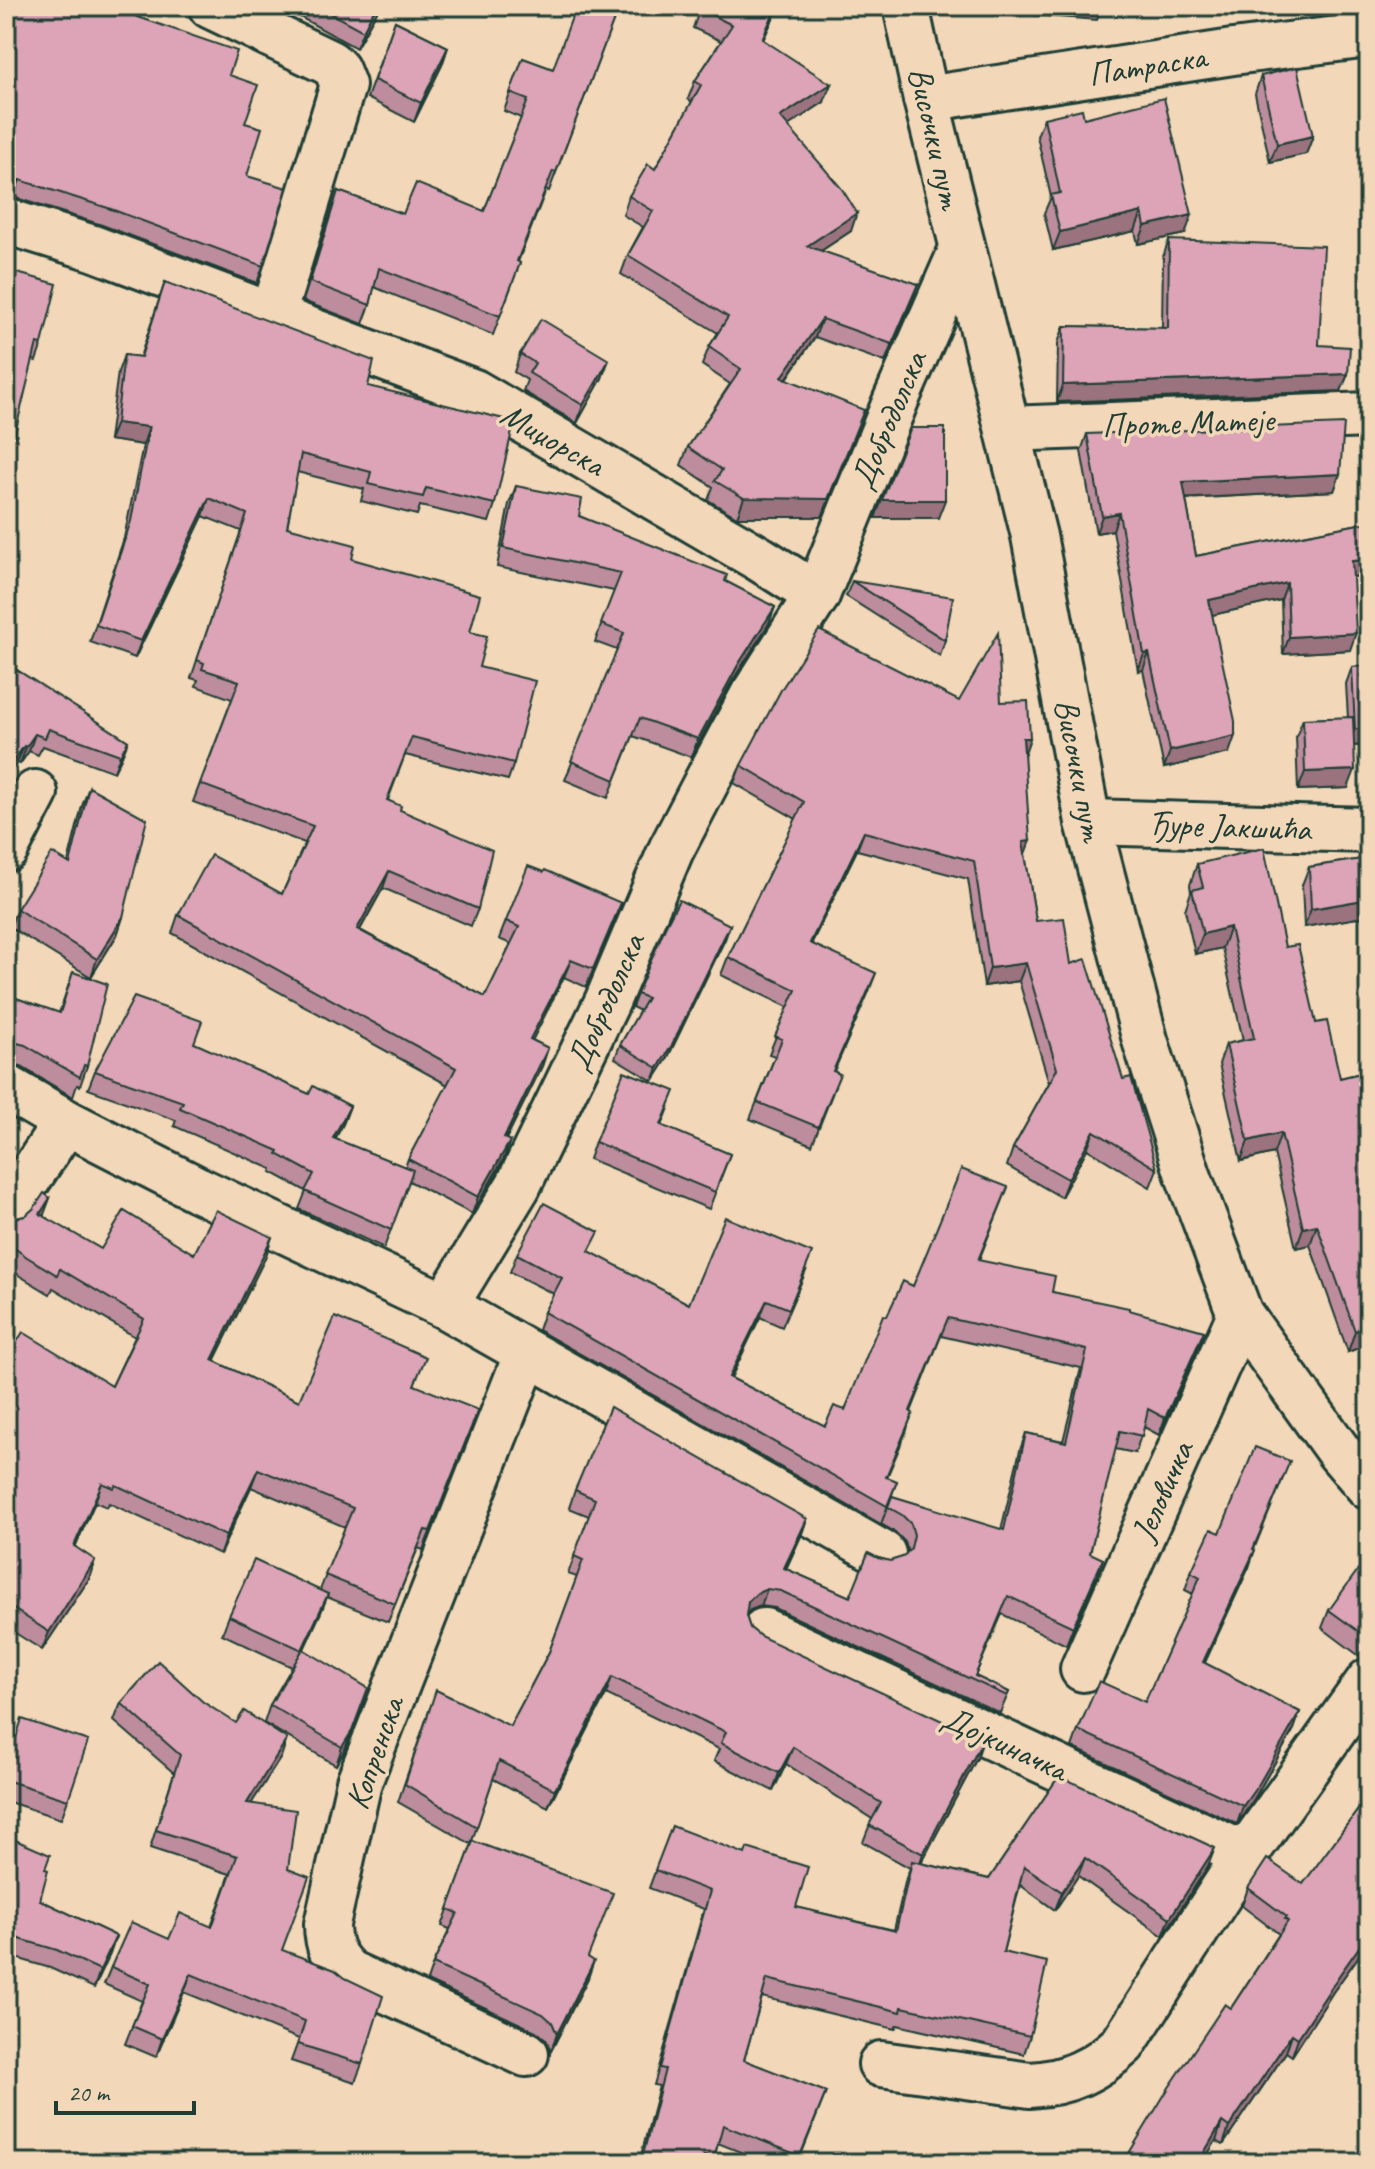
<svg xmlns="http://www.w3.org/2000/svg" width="1375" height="2169" font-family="Caveat,sans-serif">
<rect width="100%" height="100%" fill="#f2d7b9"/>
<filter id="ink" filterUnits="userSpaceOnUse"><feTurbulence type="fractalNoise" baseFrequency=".0125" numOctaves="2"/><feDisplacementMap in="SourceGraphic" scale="16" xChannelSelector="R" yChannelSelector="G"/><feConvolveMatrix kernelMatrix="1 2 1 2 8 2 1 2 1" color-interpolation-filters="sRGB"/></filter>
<g filter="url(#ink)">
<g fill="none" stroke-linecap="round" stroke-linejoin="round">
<defs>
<g id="minor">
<polyline points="211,6 330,63 337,70 343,85 273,315"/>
<polyline points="926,99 1233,52 1369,35"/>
<polyline points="6,221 93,248 474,392 760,559 817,595"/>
<polyline points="1008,429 1369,415"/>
<polyline points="1088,822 1369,830"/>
<polyline points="6,849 35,793"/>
<polyline points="6,1087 66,1122 197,1189 445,1306 883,1554"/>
<polyline points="6,1213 66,1122"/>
<polyline points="445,1306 518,1186 607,1002 671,850 710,775 753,695 817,595 896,400 962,249"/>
<polyline points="764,1631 1245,1855 1369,1681"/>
<polyline points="1083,1669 1240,1314"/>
<path d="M526 2054 349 1973C333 1959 327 1945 327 1924L359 1782 527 1353"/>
<path d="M881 2064 1030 2085C1068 2083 1095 2070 1123 2044L1245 1855"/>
</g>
<polyline id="major" points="906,6 926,99 1034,536 1088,822 1145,1040 1188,1175 1240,1314 1339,1452 1369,1487"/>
</defs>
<!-- minor casing -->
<use href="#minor" stroke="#1f3d34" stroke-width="50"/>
<!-- major casing -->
<use href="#major" stroke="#1f3d34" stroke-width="50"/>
<!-- minor -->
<use href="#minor" stroke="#f2d7b9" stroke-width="44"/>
<!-- major -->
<use href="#major" stroke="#f2d7b9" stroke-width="44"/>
</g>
<!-- wall -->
<g fill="#bd8d9d" stroke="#1f3d34" stroke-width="2">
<polygon points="6,6 229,75 245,123 247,176 263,266 257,283 102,225 13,197"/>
<polygon points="280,6 380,6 356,48"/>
<polygon points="619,6 549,191 546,190 518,262 520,263 493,335 374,287 370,305 363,324 303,301 338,191 403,214 484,211 521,118 504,111 523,58 553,69"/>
<polygon points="682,6 779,6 763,40 824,102 787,126 851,231 821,251 918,284 885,362 815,337 787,379 857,428 822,517 737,517 708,500 713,487 681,465 688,447 730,384 702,365 709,347 718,333 621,274 628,255 643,227 623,215 629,196 655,169 692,102 688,99 695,81 721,41 693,28 698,14"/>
<polygon points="395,21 448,47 442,65 414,122 367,98"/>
<polygon points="1261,76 1313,136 1306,154 1270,162 1255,94"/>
<polygon points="1044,118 1084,118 1185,234 1138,244 1135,231 1053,250 1044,213 1051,197 1037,136"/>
<polygon points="1169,240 1319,345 1348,374 1341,391 1057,402 1058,343 1064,326 1162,328 1163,257"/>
<polygon points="6,270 42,344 36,361 33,360"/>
<polygon points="165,282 368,386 495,504 489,522 420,506 417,515 361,501 364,489 297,472 287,527 352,559 470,632 479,667 514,763 508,780 405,755 388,800 400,810 478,909 471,926 383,888 360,930 485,997 511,944 499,939 506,921 621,903 586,987 564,977 532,1040 548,1048 542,1066 506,1139 504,1158 472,1214 409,1181 384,1248 299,1209 306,1191 271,1172 272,1169 174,1126 176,1120 88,1089 95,1071 194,1043 309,1094 350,1106 343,1124 335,1139 405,1167 408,1159 448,1085 172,933 178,915 282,894 305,843 193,802 232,699 196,686 198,680 191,678 241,531 203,516 135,658 90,642 124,538 143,445 109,440 118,372 124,355 140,357"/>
<polygon points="520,354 602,378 577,423 523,391 527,380 514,372"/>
<polygon points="1087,434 1340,474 1334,491 1186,499 1196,556 1369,522 1369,576 1353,577 1350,650 1283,654 1281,600 1212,615 1229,753 1164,768 1143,670 1138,671 1113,530 1096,533 1081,451"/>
<polygon points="516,486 579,516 725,581 775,607 768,625 731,683 691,757 633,736 608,798 565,780 617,650 595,642 614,591 497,567 509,504"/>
<polygon points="852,581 945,640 940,656 846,596"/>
<polygon points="6,663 128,741 114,772 43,746 38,755 29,751 20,764 17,763 6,779"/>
<polygon points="1369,666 1369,745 1354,746 1348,788 1298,790 1296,737 1303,719 1348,718 1346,684 1352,667"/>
<polygon points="959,701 1001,702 1030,738 1024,754 1025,855 1036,921 1071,964 1123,1079 1157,1169 1150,1187 1087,1149 1061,1197 1007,1166 1013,1148 1049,1083 1019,981 984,986 968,879 857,850 811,944 869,991 834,1071 833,1092 812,1145 750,1119 775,1056 769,1054 788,1007 721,975 728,957 796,819 734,783 741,765"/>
<polygon points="89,787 123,917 117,935 91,977 10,927 17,909 68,863 82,806"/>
<polygon points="1369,858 1369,916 1304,927 1302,885 1309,867"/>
<polygon points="1197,864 1285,947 1316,1023 1340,1078 1369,1071 1369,1344 1348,1352 1310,1245 1296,1248 1274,1153 1241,1161 1219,1064 1226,1044 1243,1040 1222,948 1195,954 1185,910 1191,892 1190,885"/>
<polygon points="730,925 725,939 667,1059 653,1081 615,1058 620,1045 640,1011 632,1007 637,994"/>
<polygon points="73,972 87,1066 80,1086 77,1085 73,1097 18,1065 6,1062 6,993 10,996 59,1013"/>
<polygon points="669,1108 662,1126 730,1154 709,1209 589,1159 595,1142"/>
<polygon points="1008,1187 979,1260 1052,1292 1129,1310 1198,1348 1159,1435 1144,1427 1135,1453 1115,1449 1090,1553 1096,1577 1066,1645 1002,1614 975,1676 1009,1692 1000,1713 775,1608 761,1606 750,1610 746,1616 750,1628 760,1636 977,1758 921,1863 989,1879 1059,1776 1208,1866 1163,1936 1078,1876 1055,1910 1020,1885 1003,1952 1030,2036 1024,2054 897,2025 895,2029 762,1997 744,2060 826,2092 798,2163 768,2163 718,2143 713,2163 639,2163 659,2086 654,2085 704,1909 649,1888 672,1826 796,1907 894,1930 906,1878 910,1868 863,1842 872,1819 786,1764 773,1791 714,1761 719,1749 606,1694 548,1807 493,1779 471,1844 398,1802 430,1708 510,1726 549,1652 577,1577 568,1574 589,1516 569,1508 575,1490 807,1519 801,1536 786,1569 850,1597 878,1558 890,1561 903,1557 908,1552 905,1542 895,1532 881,1524 892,1496 1001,1530 1020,1450 1026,1433 1063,1441 1081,1368 941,1336 911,1412 907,1430 887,1477 897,1481 881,1524 538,1330 544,1312 554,1294 510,1272 517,1254 689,1304 806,1271 782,1327 760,1317 731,1378 825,1426 845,1410 887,1316 913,1286"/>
<polygon points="50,1198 43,1216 101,1249 266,1256 214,1361 299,1401 415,1385 471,1428 423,1550 418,1548 388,1622 327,1597 321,1612 304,1649 345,1749 336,1765 264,1723 270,1705 292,1667 222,1634 229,1616 320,1590 345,1527 251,1487 220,1554 109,1503 107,1507 95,1502 75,1547 89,1579 42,1650 6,1627 6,1359 112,1386 135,1337 53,1288 50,1294 20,1276 6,1265 6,1217 12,1219 25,1216"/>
<polygon points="1283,1478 1254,1549 1249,1567 1204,1663 1300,1712 1294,1729 1254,1799 1237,1824 1072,1747 1078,1730 1145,1702 1193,1594 1185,1590 1191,1572 1220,1533"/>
<polygon points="1369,1568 1369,1656 1362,1658 1322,1628 1329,1610"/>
<polygon points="203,1702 281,1757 251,1803 288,1869 282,1950 362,2064 355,2082 291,2061 299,2039 184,1992 156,2057 125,2044 142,2001 104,1984 111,1967 169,1939 211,1927 230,1874 150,1848 174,1773 114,1721 121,1703"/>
<polygon points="6,1737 68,1800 61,1819 6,1801"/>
<polygon points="1369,1795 1369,1942 1333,1992 1292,2056 1286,2052 1223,2145 1216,2141 1231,2008 1279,1934 1242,1906 1248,1888 1303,1884"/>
<polygon points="6,1836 45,1869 40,1900 116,1936 110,1954 94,1988 50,1968 6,1955"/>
<polygon points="473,1841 588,1958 588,1978 551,2051 546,2039 536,2031 427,1981 433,1964 450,1929 442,1926"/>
</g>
<!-- shaded-wall -->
<g fill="#9a737f" stroke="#1f3d34" stroke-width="2">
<polygon points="376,6 380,6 356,48 363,31"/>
<polygon points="777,6 779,6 755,57 762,39"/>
<polygon points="1037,6 1102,6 1097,20 1033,15"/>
<polygon points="448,47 442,65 414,122 421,103"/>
<polygon points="831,84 824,102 773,136 780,117"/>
<polygon points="1313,136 1306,154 1270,162 1277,144"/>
<polygon points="6,180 20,180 13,197 6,197"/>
<polygon points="1142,212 1135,231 1053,250 1060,232"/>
<polygon points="857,213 851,231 801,264 807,246"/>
<polygon points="1192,215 1185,234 1138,244 1145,226"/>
<polygon points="918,284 911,302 885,362 892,344"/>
<polygon points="822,319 815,337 775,395 782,377"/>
<polygon points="609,360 602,378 577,423 583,405"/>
<polygon points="1348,374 1341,391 1057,402 1063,385"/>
<polygon points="864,410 822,517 737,517 744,498"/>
<polygon points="116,423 149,427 143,445 109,440"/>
<polygon points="1340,474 1334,491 1177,499 1183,482"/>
<polygon points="209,498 203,516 135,658 141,641"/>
<polygon points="882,500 945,500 938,518 875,518"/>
<polygon points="1119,513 1113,530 1096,533 1102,516"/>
<polygon points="1369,560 1369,576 1346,577 1352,561"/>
<polygon points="1287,583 1281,600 1203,617 1209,600"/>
<polygon points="775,607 768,625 731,683 691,757 698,739 738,665"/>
<polygon points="1356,633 1350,650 1283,654 1289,637"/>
<polygon points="1149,653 1143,670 1138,671 1144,654"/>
<polygon points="1355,729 1369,729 1369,745 1349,746"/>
<polygon points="35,734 29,751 20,764 26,747"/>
<polygon points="1235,736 1229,753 1164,768 1170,751"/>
<polygon points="1023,738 1030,738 1024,756"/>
<polygon points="128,741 121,758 114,772 120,755"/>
<polygon points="24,746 17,763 6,779 6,771"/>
<polygon points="1355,770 1348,788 1298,790 1305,772"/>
<polygon points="864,832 857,850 803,961 810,943"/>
<polygon points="1030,841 1023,859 1023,842"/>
<polygon points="389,871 383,888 351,946 357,929"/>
<polygon points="1369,899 1369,916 1304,927 1311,909"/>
<polygon points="123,917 117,935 91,977 97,959"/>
<polygon points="730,925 725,939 667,1059 653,1081 658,1068"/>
<polygon points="1230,927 1222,948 1195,954 1203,934"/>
<polygon points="571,960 564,977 524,1057 530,1039"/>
<polygon points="1026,963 1019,981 984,986 990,968"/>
<polygon points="876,973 869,991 826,1089 833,1071"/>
<polygon points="13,1042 6,1060 6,1044"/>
<polygon points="548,1048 542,1066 498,1155 504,1138"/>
<polygon points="350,1106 343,1124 326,1156 333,1138"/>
<polygon points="1094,1131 1087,1149 1061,1197 1068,1179"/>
<polygon points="1281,1133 1274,1153 1241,1161 1248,1141"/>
<polygon points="510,1141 504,1158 472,1214 478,1197"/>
<polygon points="50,1198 43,1217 40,1214"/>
<polygon points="1317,1225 1310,1245 1296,1248 1303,1228"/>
<polygon points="272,1237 266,1256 205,1379 212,1360"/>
<polygon points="767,1300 760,1317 722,1394 729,1377"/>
<polygon points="1369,1326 1369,1344 1348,1352 1355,1331"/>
<polygon points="1204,1331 1198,1348 1159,1435 1165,1418"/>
<polygon points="258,1469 251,1487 220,1554 226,1536"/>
<polygon points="102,1483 95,1502 67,1565 74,1546"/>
<polygon points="807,1519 801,1536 778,1586 784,1568"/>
<polygon points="1255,1550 1249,1567 1197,1680 1203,1662"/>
<polygon points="1103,1559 1096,1577 1066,1645 1073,1627"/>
<polygon points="95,1560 89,1579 42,1650 49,1632"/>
<polygon points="767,1589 761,1606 750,1610 742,1620 748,1602 757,1593"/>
<polygon points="328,1594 321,1612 295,1668 302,1650"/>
<polygon points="1369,1639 1369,1656 1362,1658"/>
<polygon points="612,1677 606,1694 548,1807 555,1790"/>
<polygon points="368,1688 345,1749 336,1765 342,1747"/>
<polygon points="1300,1712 1294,1729 1254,1799 1237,1824 1243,1806"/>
<polygon points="287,1739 281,1757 241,1820 247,1803"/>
<polygon points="983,1740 977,1758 917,1871 923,1854"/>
<polygon points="793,1747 786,1764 773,1791 779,1773"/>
<polygon points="1215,1848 1208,1866 1163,1936 1170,1918"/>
<polygon points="1085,1858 1078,1876 1055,1910 1062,1892"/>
<polygon points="1369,1933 1369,1942 1333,1992 1292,2056 1298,2038 1340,1974"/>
<polygon points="116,1936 110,1954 94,1988 100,1970"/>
<polygon points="594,1961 588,1978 551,2051 557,2034"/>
<polygon points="191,1974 184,1992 156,2057 162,2039"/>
<polygon points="1292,2034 1286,2052 1223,2145 1229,2127"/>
<polygon points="1222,2122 1216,2141 1202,2163 1198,2163"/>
</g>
<!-- building -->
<g fill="#dca4b6" stroke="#1f3d34" stroke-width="2">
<polygon points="6,6 106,6 237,51 229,75 258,85 245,123 262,128 247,176 287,188 263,266 108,208 20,180 6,180"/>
<polygon points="317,6 376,6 363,31"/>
<polygon points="576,6 619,6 556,172 553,171 517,261 520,263 500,316 379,268 370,305 310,282 338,191 403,214 416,183 484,211 528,100 510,93 523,58 553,69"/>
<polygon points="702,6 777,6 762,39 831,84 780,117 842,189 857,213 807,246 918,284 892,344 822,319 782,377 864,410 828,499 744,498 715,481 722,470 688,447 741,369 709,347 728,317 628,255 653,211 629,196 648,164 655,169 701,85 695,81 732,25 700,9"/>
<polygon points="395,21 448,47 421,103 374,80"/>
<polygon points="1297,67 1313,136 1277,144 1261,76"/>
<polygon points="1164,98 1192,215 1145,226 1142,212 1060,232 1051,195 1060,193 1044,118 1082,109 1084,118"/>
<polygon points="1169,240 1324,246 1319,345 1350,347 1348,374 1063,385 1064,326 1168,328"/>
<polygon points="6,270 57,284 42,344 37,343 6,470"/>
<polygon points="165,282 374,361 368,386 508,420 514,423 495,504 426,488 423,497 368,484 371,472 301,454 287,527 355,545 352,559 480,595 470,632 487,636 479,667 535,681 514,763 412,737 387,800 401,806 400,810 492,850 478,909 389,871 357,929 485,997 519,927 506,921 528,866 544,872 545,870 621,903 593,969 571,960 530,1039 548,1048 504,1138 510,1141 478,1197 408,1159 456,1068 178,915 211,855 282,894 313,826 200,784 239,681 202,669 204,663 197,660 247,514 209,498 141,641 96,625 131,521 149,427 116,423 124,355 141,357"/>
<polygon points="541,319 609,360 583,405 529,373 535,363 520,354"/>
<polygon points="1344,424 1340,474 1183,482 1196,556 1369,522 1369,560 1352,561 1356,633 1289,637 1287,583 1209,600 1235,721 1235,736 1170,751 1149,653 1144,654 1119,513 1102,516 1087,434"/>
<polygon points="911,428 945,428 945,500 882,500"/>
<polygon points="516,486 582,499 579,516 727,575 725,581 775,607 738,665 698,739 640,718 615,780 571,761 624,633 601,624 621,573 503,548"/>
<polygon points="852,581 953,597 945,640"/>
<polygon points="819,630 959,701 998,633 1001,702 1028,701 1030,738 1023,738 1030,841 1023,842 1036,921 1064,918 1071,964 1086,959 1123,1079 1131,1077 1157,1169 1094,1131 1068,1179 1013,1148 1057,1069 1026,963 990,968 974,861 864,832 810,943 876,973 833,1071 840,1074 818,1127 757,1102 782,1039 775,1036 796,990 728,957 804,802 741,765 781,690"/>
<polygon points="6,663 128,741 120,755 49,729 45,738 35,734 26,747 24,746 6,771"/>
<polygon points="1369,666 1369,729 1355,729 1352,667"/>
<polygon points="1353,717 1355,770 1305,772 1303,719"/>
<polygon points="89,787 147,819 123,917 97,959 17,909 52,853 70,864"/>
<polygon points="1264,848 1285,947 1298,945 1316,1023 1327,1021 1340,1078 1369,1071 1369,1326 1355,1331 1317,1225 1303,1228 1281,1133 1248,1141 1226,1044 1254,1038 1230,927 1203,934 1192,890 1203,887 1197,864"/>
<polygon points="1369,858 1369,899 1311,909 1309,867"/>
<polygon points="679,900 730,925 672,1045 658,1068 620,1045 647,998 637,994 665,927"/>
<polygon points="73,972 107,984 87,1066 84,1065 80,1077 25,1045 13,1042 6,1044 6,993 10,996 60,1013"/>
<polygon points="134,997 202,1021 194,1043 309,1094 313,1086 350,1106 333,1138 413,1170 391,1230 305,1191 314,1174 277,1154 279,1151 180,1108 183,1102 95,1071"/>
<polygon points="624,1071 675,1091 661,1125 730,1154 715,1192 595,1142"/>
<polygon points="961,1169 1008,1187 978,1260 1055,1276 1052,1292 1129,1308 1129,1310 1204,1331 1165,1418 1148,1409 1142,1436 1120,1431 1090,1553 1103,1559 1073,1627 1008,1596 975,1676 1009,1692 1007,1696 781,1591 767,1589 757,1593 748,1602 746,1616 750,1628 760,1636 983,1740 923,1854 869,1825 881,1803 793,1747 779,1773 721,1743 726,1732 612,1677 555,1790 499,1761 477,1827 405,1784 436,1690 510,1726 549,1652 583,1560 574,1556 595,1499 575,1490 610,1407 807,1519 784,1568 850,1597 868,1553 878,1558 890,1561 903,1557 911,1548 914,1535 911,1524 902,1515 888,1507 892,1496 1004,1530 1026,1433 1066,1442 1087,1350 948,1318 910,1411 913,1413 886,1477 897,1481 887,1506 544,1312 562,1278 517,1254 544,1203 599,1232 589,1251 689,1304 725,1217 812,1253 789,1309 767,1300 729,1377 825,1426 834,1406 845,1410 883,1315 887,1316 903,1281 913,1286"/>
<polygon points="44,1193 50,1198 40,1214 101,1249 124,1211 194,1254 216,1210 272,1237 212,1360 299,1401 335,1317 426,1357 414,1385 478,1410 430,1531 425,1530 395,1604 325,1575 353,1508 258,1469 226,1536 116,1485 114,1488 102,1483 74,1546 95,1560 49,1632 6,1604 6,1359 23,1332 112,1386 144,1319 60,1269 57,1275 27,1257 6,1242 6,1217 12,1219 25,1216 34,1208"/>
<polygon points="1255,1447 1290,1461 1253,1549 1255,1550 1203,1662 1300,1712 1260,1782 1243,1806 1078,1730 1099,1681 1145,1702 1200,1577 1191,1572 1211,1529 1220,1533"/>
<polygon points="254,1560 328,1594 302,1650 229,1616"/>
<polygon points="1363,1563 1369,1568 1369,1639 1329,1610"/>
<polygon points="303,1649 368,1688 352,1731 342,1747 270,1705"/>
<polygon points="158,1661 203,1702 236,1723 244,1711 287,1739 247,1803 296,1810 288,1869 309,1877 282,1950 335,1970 345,1978 383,1996 362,2064 298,2044 305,2021 191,1974 162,2039 132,2026 150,1984 111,1967 131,1922 169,1939 180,1913 212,1927 237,1856 156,1830 180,1755 121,1703"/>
<polygon points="22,1719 88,1741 68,1800 6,1780 6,1737 15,1740"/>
<polygon points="1059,1776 1215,1848 1170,1918 1085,1858 1062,1892 1024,1866 1003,1952 1047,1962 1030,2036 902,2007 901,2012 767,1979 744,2060 826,2092 800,2156 723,2125 714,2158 704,2156 702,2163 641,2163 665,2069 660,2068 710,1891 655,1870 672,1826 745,1854 747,1848 808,1867 796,1907 896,1931 912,1861 989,1879"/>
<polygon points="1369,1795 1369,1933 1340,1974 1298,2038 1292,2034 1229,2127 1222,2122 1198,2163 1123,2163 1168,2089 1225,2004 1231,2008 1288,1921 1285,1919 1287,1917 1248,1888 1267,1859 1303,1884"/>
<polygon points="6,1836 50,1855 45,1869 48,1870 40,1900 116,1936 100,1970 57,1950 6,1935"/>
<polygon points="473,1841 613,1893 588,1957 594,1961 557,2034 552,2022 543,2014 433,1964 458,1913 448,1909"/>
</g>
</g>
<g text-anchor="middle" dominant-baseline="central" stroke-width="7" stroke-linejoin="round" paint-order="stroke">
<!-- street labels -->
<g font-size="34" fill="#1f3d34" stroke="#f2d7b9">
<text transform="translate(1147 65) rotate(-9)">Патраска</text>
<text transform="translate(936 138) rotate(77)">Височки пут</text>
<text transform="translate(888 420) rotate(-67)">Добродолска</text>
<text transform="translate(1188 422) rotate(-2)">Проте Матеје</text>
<text transform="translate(553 439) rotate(30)">Миџорска</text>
<text transform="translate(1080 770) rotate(79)">Височки пут</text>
<text transform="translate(1229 826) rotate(2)">Ђуре Јакшића</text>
<text transform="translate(605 1002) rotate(-66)">Добродолска</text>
<text transform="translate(1162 1491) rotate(-66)">Јеловичка</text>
<text transform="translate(1005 1743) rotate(25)">Дојкиначка</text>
<text transform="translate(374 1753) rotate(-71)">Копренска</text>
</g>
</g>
<!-- margin -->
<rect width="1375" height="2169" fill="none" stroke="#f2d7b9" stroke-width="32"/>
<rect x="16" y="16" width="1343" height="2137" fill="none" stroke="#1f3d34" stroke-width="3" filter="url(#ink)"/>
<!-- scale -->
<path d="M56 2101v12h138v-12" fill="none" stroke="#1f3d34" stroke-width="4"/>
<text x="68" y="2101" font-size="24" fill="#1f3d34" stroke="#f2d7b9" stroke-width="6" paint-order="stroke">20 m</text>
</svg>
